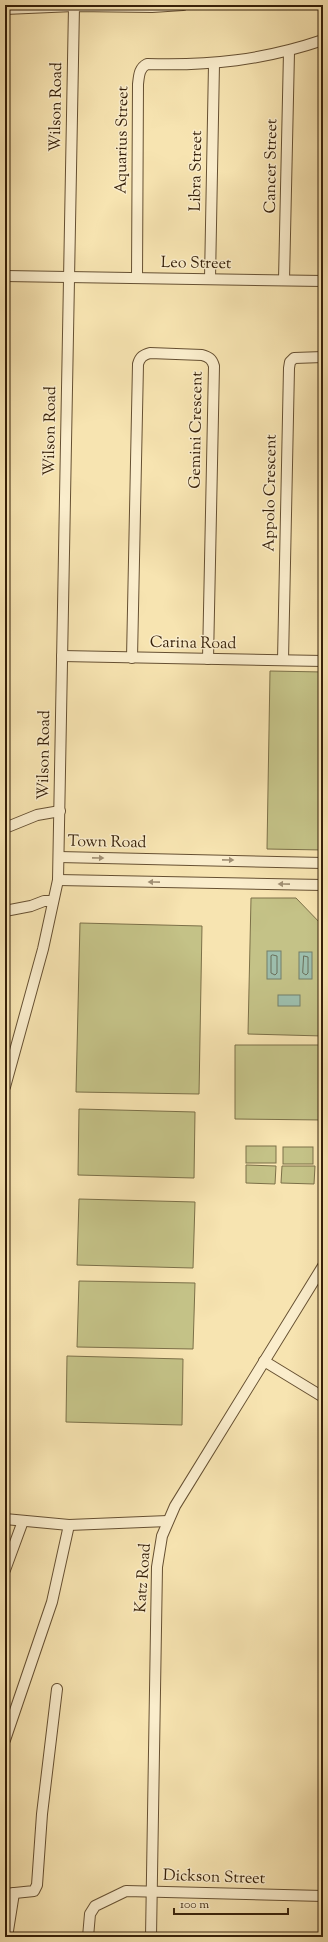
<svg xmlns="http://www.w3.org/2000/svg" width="328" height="1942" font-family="'Sorts Mill Goudy',serif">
<rect width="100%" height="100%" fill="#f7e4b1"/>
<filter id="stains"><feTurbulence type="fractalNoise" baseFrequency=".005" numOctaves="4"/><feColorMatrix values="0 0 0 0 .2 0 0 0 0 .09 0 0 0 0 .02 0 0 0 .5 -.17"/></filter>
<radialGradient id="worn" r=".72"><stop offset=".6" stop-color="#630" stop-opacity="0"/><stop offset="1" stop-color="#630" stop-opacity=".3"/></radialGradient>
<!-- green -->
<g fill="#c4c287" stroke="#7c7048">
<polygon points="270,671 323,672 323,850 267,849"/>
<polygon points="251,898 296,898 323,926 323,1036 248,1034"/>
<polygon points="80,923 202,926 199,1094 76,1092"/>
<polygon points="235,1045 323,1045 323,1120 235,1119"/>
<polygon points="79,1109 195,1112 194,1178 78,1175"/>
<rect x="246" y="1146" width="30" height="17"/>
<rect x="283" y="1147" width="30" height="17"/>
<polygon points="246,1165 276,1166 275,1184 246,1183"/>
<polygon points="282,1166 315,1166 314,1184 281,1183"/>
<polygon points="79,1199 195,1202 193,1268 77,1265"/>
<polygon points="79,1281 195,1283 193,1349 77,1347"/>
<polygon points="67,1356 183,1359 182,1425 66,1422"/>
</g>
<!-- water -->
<g fill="#9dbead" stroke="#737e6b">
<rect x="267" y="951" width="14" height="28"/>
<rect x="299" y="952" width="13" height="27"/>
<rect x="278" y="995" width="22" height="11"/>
</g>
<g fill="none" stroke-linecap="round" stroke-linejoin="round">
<!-- shore -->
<g stroke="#696e5a" stroke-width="1">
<polygon points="273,955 277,956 277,973 275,975 271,973 271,956"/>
<polygon points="304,956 308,957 308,973 306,975 303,973"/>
</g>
<defs>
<g id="minor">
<polyline points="5,9 74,6 152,7 183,5"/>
<polyline points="5,276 323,281"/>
<path d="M137 278 138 84C139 76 139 68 147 64 210 66 264 60 323 40"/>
<polyline points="210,279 214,64"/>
<polyline points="284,280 289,52"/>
<polyline points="62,656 323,661"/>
<path d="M132 658 138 364C140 357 143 355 150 353L202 355C209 357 212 359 214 366L208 659"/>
<polyline points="283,660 289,368 290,362 294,358 323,357"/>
<polyline points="5,828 37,815 60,811"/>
<polyline points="59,857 323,863"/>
<polyline points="58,880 323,885"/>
<polyline points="5,911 31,906 44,901 53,901"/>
<polyline points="5,1087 43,949 58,880 74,6"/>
<polyline points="264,1361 323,1397"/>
<polyline points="5,1519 69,1525 168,1521"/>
<polyline points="5,1570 23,1521"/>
<polyline points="5,1740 52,1602 69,1525"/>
<polyline points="5,1894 34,1891 37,1885 42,1814 57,1689"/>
<polyline points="7,1937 14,1893"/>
<polyline points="88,1937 90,1914 95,1906 126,1891 323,1896"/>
<polyline points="151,1937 157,1567 162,1536 175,1506 323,1266"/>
</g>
</defs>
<!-- minor casing -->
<use href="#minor" stroke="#665032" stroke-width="12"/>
<!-- minor -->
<use href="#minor" stroke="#faedcc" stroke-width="10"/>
</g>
<!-- one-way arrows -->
<defs><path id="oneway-solid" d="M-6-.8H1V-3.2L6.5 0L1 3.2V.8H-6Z"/></defs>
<g fill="#a19074">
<use href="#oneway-solid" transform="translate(98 858) rotate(1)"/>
<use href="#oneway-solid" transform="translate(228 860) rotate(1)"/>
<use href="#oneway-solid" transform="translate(154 882) rotate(-179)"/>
<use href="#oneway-solid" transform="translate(284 884) rotate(-179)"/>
</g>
<g text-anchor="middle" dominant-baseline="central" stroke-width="3" stroke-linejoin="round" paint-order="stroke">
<!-- street labels -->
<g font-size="16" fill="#351f08" stroke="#faedcc">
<text transform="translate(57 107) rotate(-89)">Wilson Road</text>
<text transform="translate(123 140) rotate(-89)">Aquarius Street</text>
<text transform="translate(272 166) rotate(-89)">Cancer Street</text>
<text transform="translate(197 171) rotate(-89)">Libra Street</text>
<text transform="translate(196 264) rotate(1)">Leo Street</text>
<text transform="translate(197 430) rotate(-89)">Gemini Crescent</text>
<text transform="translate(51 431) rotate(-89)">Wilson Road</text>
<text transform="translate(271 493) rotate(-89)">Appolo Crescent</text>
<text transform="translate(193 644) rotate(1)">Carina Road</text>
<text transform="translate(45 755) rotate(-89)">Wilson Road</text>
<text transform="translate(107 843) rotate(1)">Town Road</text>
<text transform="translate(144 1578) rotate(-86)">Katz Road</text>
<text transform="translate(214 1878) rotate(2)">Dickson Street</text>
</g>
</g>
<!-- margin -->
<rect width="328" height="1942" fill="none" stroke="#f7e4b1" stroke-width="20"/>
<rect x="6" y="6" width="316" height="1930" fill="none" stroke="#351f08" stroke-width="2"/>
<rect x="10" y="10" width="308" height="1922" fill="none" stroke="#351f08"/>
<!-- scale -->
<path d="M174 1908v6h114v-6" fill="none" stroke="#351f08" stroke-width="2"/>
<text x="180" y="1908" font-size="12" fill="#351f08" stroke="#faedcc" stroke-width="3" paint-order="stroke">100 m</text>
<rect width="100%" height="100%" filter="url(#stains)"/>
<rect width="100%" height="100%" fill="url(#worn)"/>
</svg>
